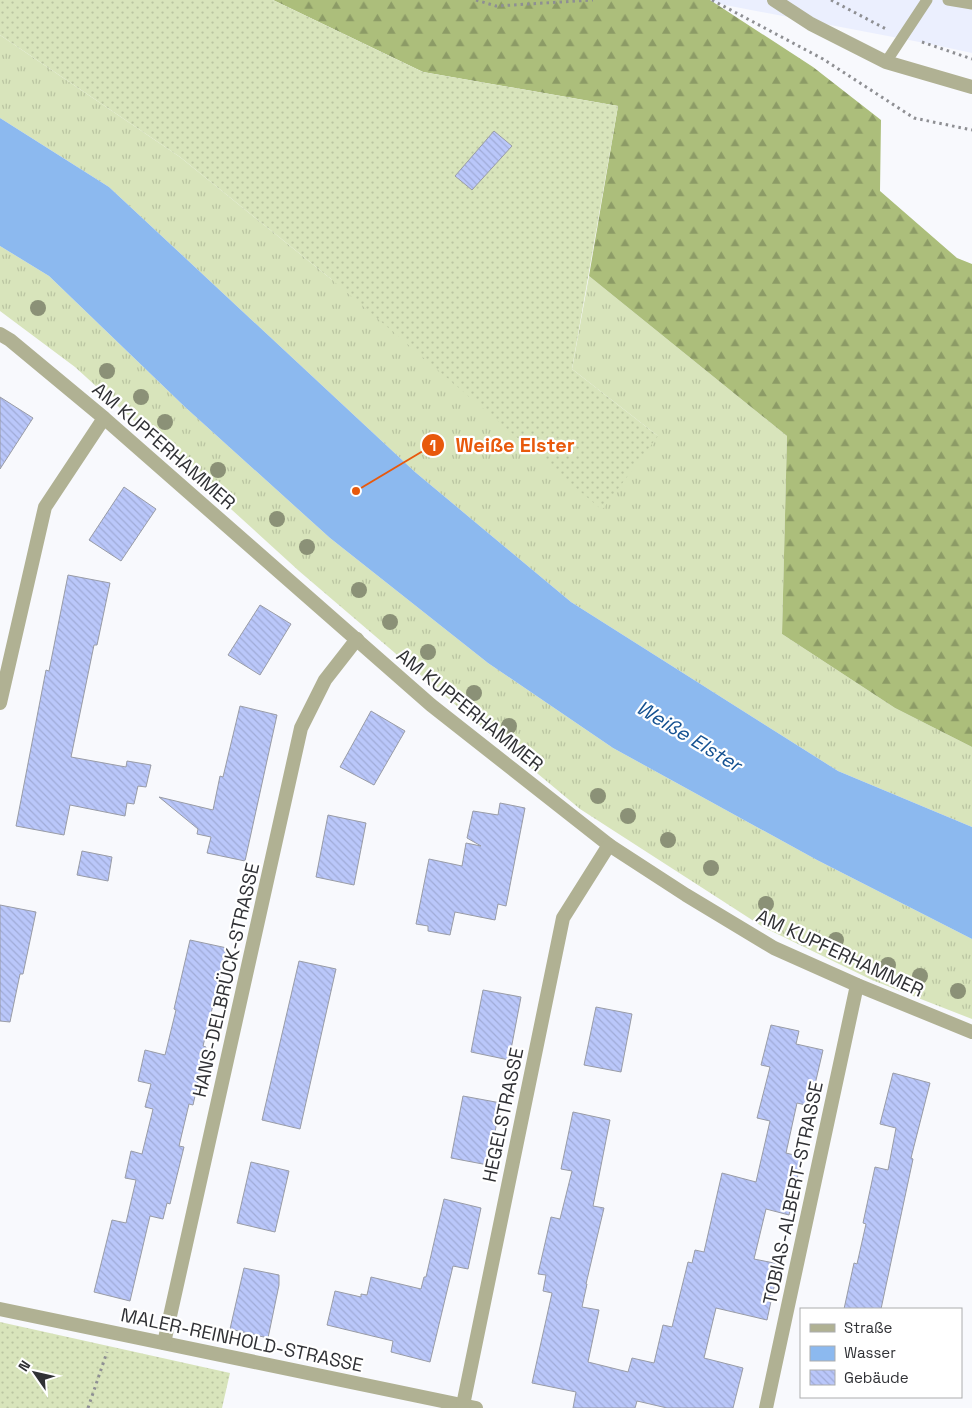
<svg xmlns="http://www.w3.org/2000/svg" width="972" height="1408" font-family="'Space Grotesk',sans-serif">
<defs>
<pattern id="grass-tufts" width="24" height="20" patternUnits="userSpaceOnUse" patternTransform="scale(1.25)"><rect width="24" height="20" fill="#d8e4bb"/><path d="M3 7l-1-3M5 7V3M7 7l1-3M15 17l-1-3M17 17v-4M19 17l1-3" fill="none" stroke="#bac4a1"/></pattern>
<pattern id="forest-firs" width="22" height="20" patternUnits="userSpaceOnUse" patternTransform="scale(1.25)"><rect width="22" height="20" fill="#acbe7b"/><path d="M5 1l3.5 6h-7zM16 11l3.5 6h-7z" fill="#8c9b66"/></pattern>
<pattern id="garden-dots" width="8" height="8" patternUnits="userSpaceOnUse" patternTransform="scale(1.25)"><rect width="8" height="8" fill="#d8e4bb"/><path d="M2 2h.1M6 6h.1" fill="none" stroke="#bac4a1" stroke-width="1.8" stroke-linecap="round"/></pattern>
<pattern id="building-back-hatch" width="6" height="6" patternUnits="userSpaceOnUse" patternTransform="scale(1.25)"><rect width="6" height="6" fill="#bac7fa"/><path d="M-1 5l2 2M0 0l6 6M5-1l2 2" fill="none" stroke="#a0abd7"/></pattern>
</defs>
<rect width="100%" height="100%" fill="#f8f9fd"/>
<!-- built -->
<polygon fill="#ebeffe" points="699,0 972,0 972,53 935,45"/>
<!-- grass -->
<g fill="url(#grass-tufts)">
<polygon points="0,35 180,157 331,279 658,436 572,369 589,276 787,436 782,634 895,708 972,747 972,827 838,771 571,602 415,472 109,187 0,118"/>
<polygon points="0,246 49,276 185,407 330,538 488,663 613,748 817,860 972,939 972,1019 872,980 763,927 580,809 471,718 299,571 75,367 0,311"/>
</g>
<!-- forest -->
<polygon fill="url(#forest-firs)" points="273,0 710,0 813,67 881,120 880,191 957,258 972,264 972,747 895,708 782,634 787,436 589,276 618,106 423,72"/>
<!-- garden -->
<g fill="url(#garden-dots)">
<polygon points="0,0 273,0 423,72 618,106 572,369 658,436 602,510 331,279 180,157 0,35"/>
<polygon points="0,1322 230,1373 222,1408 0,1408"/>
</g>
<!-- water -->
<polygon fill="#8cb9ef" points="0,118 109,187 415,472 571,602 838,771 972,827 972,939 817,860 613,748 488,663 330,538 185,407 49,276 0,246"/>
<!-- building -->
<g fill="url(#building-back-hatch)" stroke="#999ca6">
<polygon points="494,131 512,146 472,190 455,176"/>
<polygon points="0,397 33,418 0,469"/>
<polygon points="124,487 156,509 121,561 89,540"/>
<polygon points="68,575 110,583 97,645 94,645 71,757 126,767 127,761 151,765 146,787 138,786 134,804 127,803 125,816 70,805 64,835 16,826 46,670 49,671"/>
<polygon points="260,605 291,624 260,675 228,655"/>
<polygon points="240,706 277,715 245,861 207,853 211,837 197,834 198,829 159,797 213,810 220,776 223,777"/>
<polygon points="371,711 405,731 374,785 340,767"/>
<polygon points="500,803 525,808 506,906 498,904 495,920 455,912 450,935 428,931 428,926 416,924 429,859 462,866 466,843 481,846 467,838 473,811 498,815"/>
<polygon points="328,815 366,823 354,885 316,877"/>
<polygon points="82,851 112,857 108,881 77,875"/>
<polygon points="0,905 36,912 23,974 20,974 10,1022 0,1021"/>
<polygon points="190,940 227,948 203,1046 206,1047 193,1105 189,1104 179,1146 184,1147 170,1204 167,1203 163,1219 150,1216 130,1301 94,1292 112,1220 126,1223 136,1180 125,1178 131,1151 142,1154 153,1109 145,1107 151,1084 138,1081 145,1050 165,1055 176,1010 174,1009"/>
<polygon points="299,961 336,969 300,1129 262,1120"/>
<polygon points="483,990 521,997 509,1060 471,1052"/>
<polygon points="596,1007 632,1014 621,1072 584,1065"/>
<polygon points="771,1025 799,1031 796,1044 823,1050 810,1106 797,1103 786,1153 802,1157 789,1215 766,1209 754,1259 779,1264 767,1320 716,1308 704,1358 743,1368 733,1408 667,1408 637,1401 635,1408 573,1408 576,1392 532,1383 552,1293 543,1291 546,1275 538,1274 551,1217 560,1219 572,1171 561,1169 573,1112 610,1120 593,1206 604,1208 586,1284 587,1284 582,1307 599,1310 588,1362 628,1372 632,1358 654,1363 663,1325 672,1327 688,1262 692,1263 695,1250 704,1252 722,1173 756,1182 770,1121 757,1118 770,1067 761,1065"/>
<polygon points="893,1073 930,1083 911,1158 913,1159 881,1309 844,1309 854,1263 857,1264 866,1224 863,1223 875,1167 888,1170 896,1128 880,1124"/>
<polygon points="463,1096 501,1103 488,1165 451,1158"/>
<polygon points="251,1162 289,1171 275,1232 237,1223"/>
<polygon points="444,1199 481,1208 468,1269 453,1266 430,1362 391,1352 393,1341 327,1325 335,1291 361,1297 361,1294 367,1295 371,1277 421,1289 424,1277 426,1277"/>
<polygon points="244,1268 279,1275 279,1285 268,1338 230,1329"/>
</g>
<g fill="none" stroke-linecap="round" stroke-linejoin="round">
<!-- path -->
<g stroke="#8e8f93" stroke-width="3" stroke-dasharray="2.5 4" stroke-linecap="butt">
<polyline points="476,0 496,6 593,0"/>
<polyline points="712,0 823,59 914,118 972,130"/>
<polyline points="831,0 886,29"/>
<polyline points="922,42 972,59"/>
<polyline points="88,1408 107,1352"/>
</g>
<!-- service -->
<g stroke="#b0b193" stroke-width="11">
<polyline points="948,0 972,4"/>
<polyline points="886,62 927,0"/>
</g>
<!-- minor -->
<g stroke="#b0b193" stroke-width="14">
<polyline points="774,0 811,24 886,62 972,87"/>
<polyline points="0,334 10,340 104,418 431,705 609,845 686,895 774,948 857,985 972,1032"/>
<polyline points="0,703 45,507 104,418"/>
<polyline points="0,1309 476,1408"/>
<polyline points="164,1343 301,728 325,680 357,639"/>
<polyline points="463,1405 563,918 609,845"/>
<polyline points="766,1408 857,985"/>
</g>
</g>
<!-- trees -->
<g fill="#8b9177">
<circle cx="38" cy="308" r="8"/>
<circle cx="107" cy="371" r="8"/>
<circle cx="141" cy="397" r="8"/>
<circle cx="165" cy="422" r="8"/>
<circle cx="218" cy="470" r="8"/>
<circle cx="277" cy="519" r="8"/>
<circle cx="307" cy="547" r="8"/>
<circle cx="359" cy="590" r="8"/>
<circle cx="390" cy="622" r="8"/>
<circle cx="428" cy="652" r="8"/>
<circle cx="474" cy="693" r="8"/>
<circle cx="509" cy="726" r="8"/>
<circle cx="598" cy="796" r="8"/>
<circle cx="628" cy="816" r="8"/>
<circle cx="668" cy="840" r="8"/>
<circle cx="711" cy="868" r="8"/>
<circle cx="766" cy="904" r="8"/>
<circle cx="836" cy="940" r="8"/>
<circle cx="888" cy="965" r="8"/>
<circle cx="920" cy="976" r="8"/>
<circle cx="958" cy="991" r="8"/>
</g>
<g text-anchor="middle" dominant-baseline="central" stroke-width="4.5" stroke-linejoin="round" paint-order="stroke">
<!-- street labels -->
<g font-size="19" fill="#303135" stroke="#fff">
<text transform="translate(164 446) rotate(41)">AM KUPFERHAMMER</text>
<text transform="translate(470 710) rotate(39)">AM KUPFERHAMMER</text>
<text transform="translate(840 953) rotate(25)">AM KUPFERHAMMER</text>
<text transform="translate(226 980) rotate(-77)">HANS-DELBRÜCK-STRASSE</text>
<text transform="translate(503 1115) rotate(-78)">HEGELSTRASSE</text>
<text transform="translate(793 1193) rotate(-78)">TOBIAS-ALBERT-STRASSE</text>
<text transform="translate(242 1340) rotate(12)">MALER-REINHOLD-STRASSE</text>
</g>
<!-- water labels -->
<g font-size="20" font-style="italic" fill="#145191" stroke="#fff">
<text transform="translate(689 736) rotate(31)">Weiße Elster</text>
</g>
</g>
<!-- callouts -->
<path fill="none" stroke="#e8590c" stroke-width="2" d="M356 491L433 445"/>
<g fill="#e8590c" stroke="#fff" stroke-width="2">
<circle cx="356" cy="491" r="5"/>
<circle cx="433" cy="445" r="12"/>
</g>
<g font-size="15" text-anchor="middle" font-weight="bold" fill="#fff">
<text x="433" y="451">1</text>
</g>
<g font-size="20" text-anchor="middle" font-weight="bold" fill="#e8590c" stroke="#fff" stroke-width="4.5" stroke-linejoin="round" paint-order="stroke">
<text x="515" y="452">Weiße Elster</text>
</g>
<!-- legend -->
<rect x="800" y="1308" width="162" height="90" fill="#ffffff" stroke="#acadae"/>
<rect x="810" y="1324" width="25" height="8" fill="#b0b193" stroke="#acadae"/>
<text x="844" y="1333" font-size="15" fill="#303135">Straße</text>
<rect x="810" y="1346" width="25" height="15" fill="#8cb9ef" stroke="#acadae"/>
<text x="844" y="1358" font-size="15" fill="#303135">Wasser</text>
<rect x="810" y="1370" width="25" height="15" fill="url(#building-back-hatch)" stroke="#acadae"/>
<text x="844" y="1383" font-size="15" fill="#303135">Gebäude</text>
<!-- north arrow -->
<g transform="translate(35 1373) rotate(304)" stroke="#ffffff" stroke-width="4" paint-order="stroke">
<path d="M0-4L9 19L0 12L-9 19Z" fill="#303135"/>
<text y="-8" font-size="14" font-weight="bold" text-anchor="middle" fill="#303135">N</text>
</g>
</svg>
